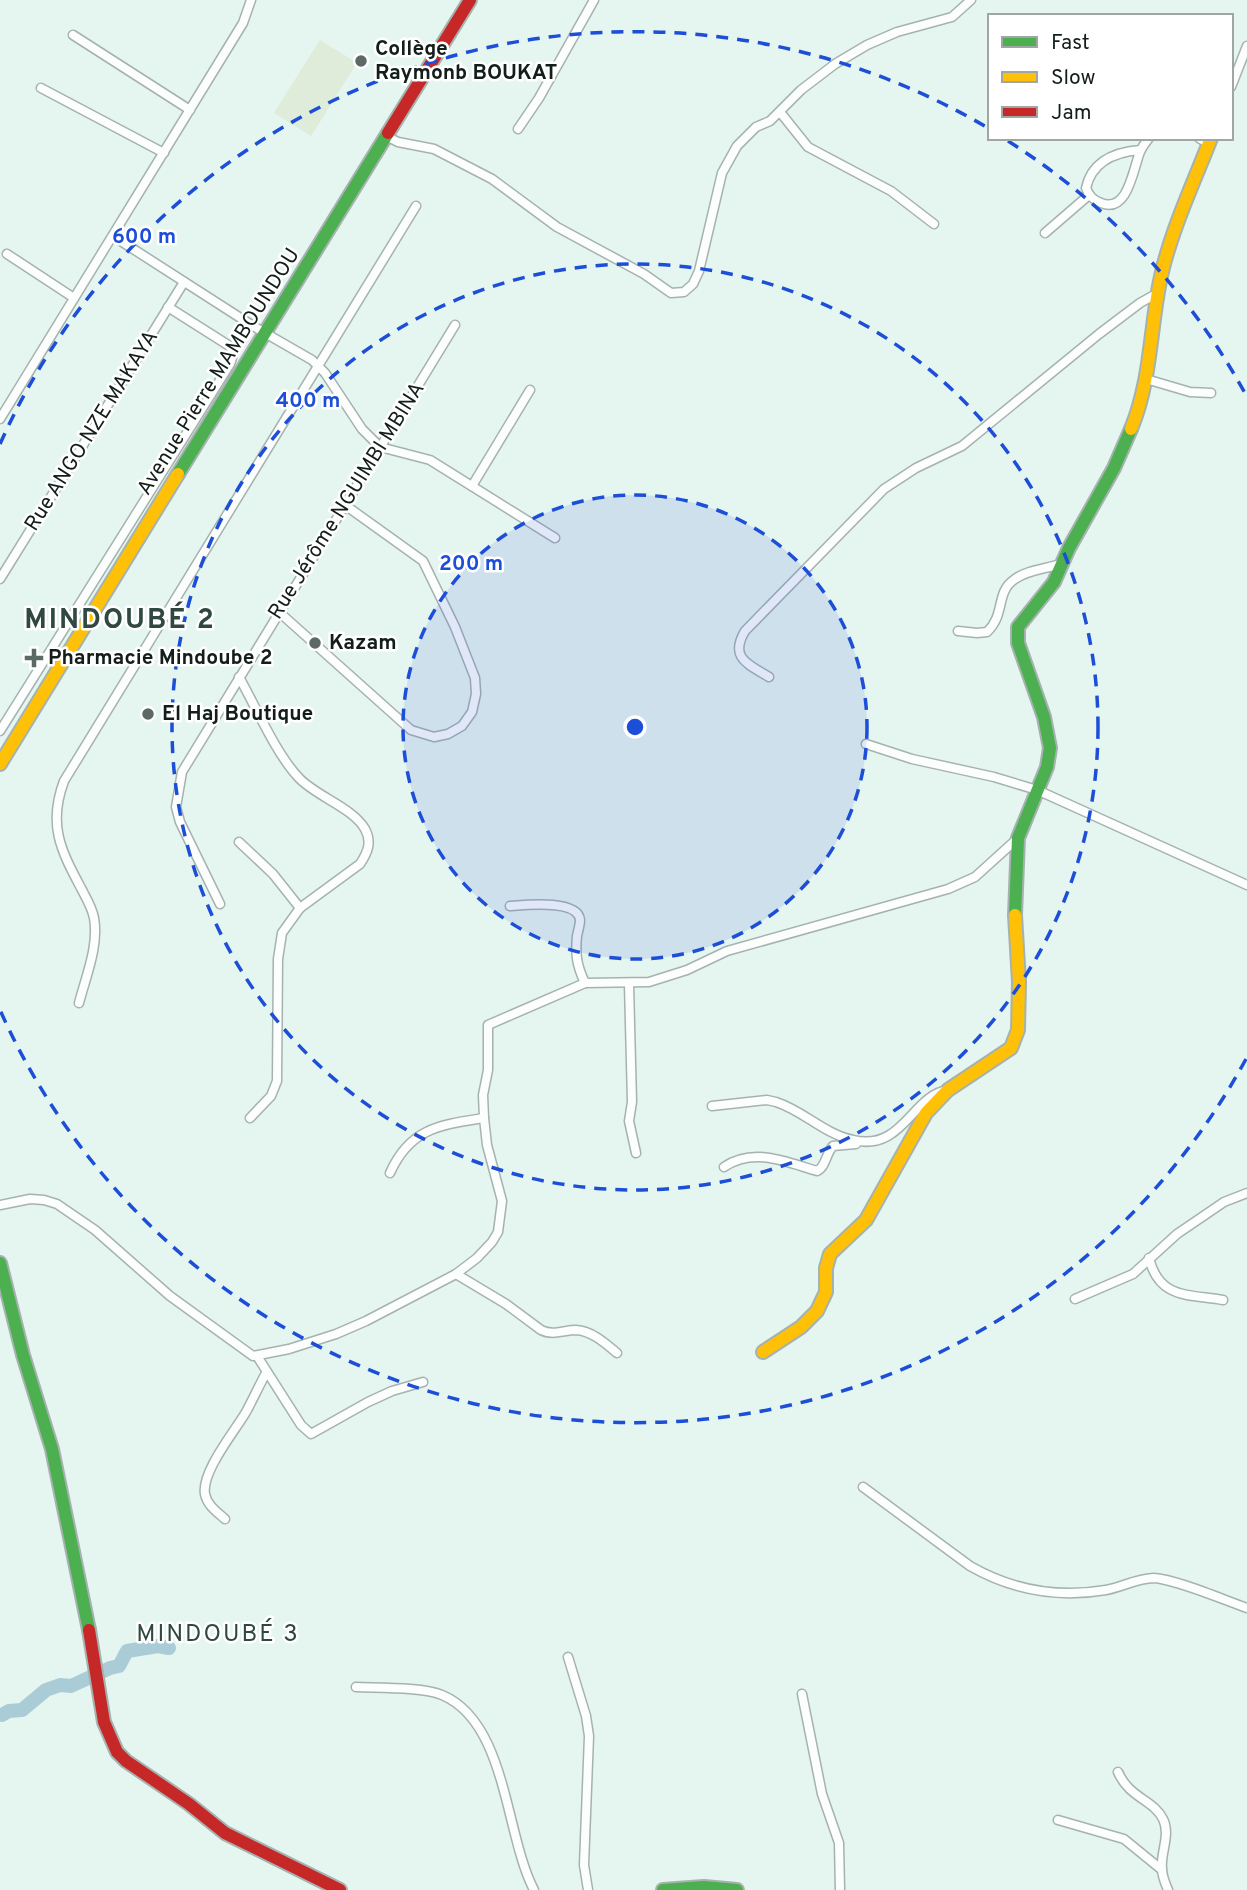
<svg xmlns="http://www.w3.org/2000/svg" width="1247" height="1890" font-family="Overpass,sans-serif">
<rect width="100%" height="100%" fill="#e5f5f0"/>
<!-- green -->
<polygon fill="#deecd9" points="320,40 357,63 311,136 274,113"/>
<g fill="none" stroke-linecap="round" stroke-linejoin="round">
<!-- river -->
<polyline stroke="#aaccd7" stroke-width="14" points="2,1715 9,1711 22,1710 46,1690 60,1685 71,1686 110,1668 119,1666 127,1651 158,1646 169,1648"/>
<defs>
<g id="street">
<polyline points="73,35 190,110"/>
<polyline points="1231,87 1247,46"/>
<polyline points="41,88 164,153"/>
<polyline points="780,112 808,147 891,191 934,224"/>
<polyline points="518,129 539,98 594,0"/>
<polyline points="386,136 398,142 434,149 492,179 557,227 644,274 671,293 684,292 693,284 699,271 722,173 737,146 756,127 770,121 801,90 835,64 867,45 897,32 952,17 971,0"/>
<polyline points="1199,138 1209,144"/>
<path d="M1140 150C1115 152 1092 161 1086 188 1089 196 1093 200 1101 203 1128 214 1133 169 1140 152 1142 147 1145 143 1149 138"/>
<polyline points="1045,233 1089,195"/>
<polyline points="113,236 253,326 312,360 325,373 362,429 380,447 430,460 555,538"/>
<polyline points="7,254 74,298"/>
<polyline points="1146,379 1190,392 1211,393"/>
<polyline points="0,419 243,23 251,0"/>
<polyline points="472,486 530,390"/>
<polyline points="0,579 184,282"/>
<polyline points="279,612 411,730 434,737 448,734 462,726 472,712 476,694 475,678 455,627 423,561 345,505"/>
<path d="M958 631 977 633 987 632C1006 614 995 592 1015 579 1029 569 1048 569 1063 563"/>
<path d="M239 677C256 707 277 756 300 779 318 797 353 808 365 829 372 842 368 852 360 864L300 908 282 933 278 959 277 1081 271 1096 250 1118"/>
<path d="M769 677C748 664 729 658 745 631L884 489 916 468 962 446 1099 334 1140 303 1156 294"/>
<path d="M0 731 230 364C233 356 235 351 228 345L168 307"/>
<polyline points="866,744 912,759 994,777 1037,790 1247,885"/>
<polyline points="239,842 273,874 300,908"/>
<polyline points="220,904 180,822 176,807 182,772 455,325"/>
<path d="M510 906C524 905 578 899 580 920 580 925 578 931 577 936 575 955 577 966 585 983"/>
<polyline points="629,984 632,1102 629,1121 636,1153"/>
<path d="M79 1003C86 976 99 946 94 918 92 907 86 898 81 888 60 849 48 824 64 781L416 206"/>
<path d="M712 1106 767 1100 776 1102C804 1111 824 1134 853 1140 903 1152 912 1095 948 1090"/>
<path d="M724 1167C754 1147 786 1162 817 1171 826 1167 826 1153 833 1146L856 1144"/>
<path d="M390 1173C410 1128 440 1125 484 1118"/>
<polyline points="0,1205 30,1199 44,1200 57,1204 95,1230 170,1296 253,1356 289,1349 336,1334 366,1321 456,1274 477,1258 492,1242 498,1232 502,1201 487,1145 484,1118 483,1095 488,1070 488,1025 585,983 649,982 687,970 727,951 948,889 975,877 1018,838"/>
<path d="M1149 1258C1159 1299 1188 1294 1223 1300"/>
<path d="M456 1274 506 1304 541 1330C553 1336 564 1330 576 1330 592 1331 605 1343 617 1353"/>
<polyline points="1075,1299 1133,1274 1177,1234 1224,1202 1247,1193"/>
<polyline points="257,1356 301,1425 311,1434 368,1402 392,1391 423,1382"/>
<path d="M863 1487 970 1566C1012 1590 1059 1598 1106 1590 1122 1587 1138 1578 1154 1578 1175 1579 1224 1600 1247 1608"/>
<path d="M225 1519C217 1512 207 1505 205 1494 201 1472 235 1431 246 1412 253 1399 259 1386 266 1373"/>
<polyline points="568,1657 586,1716 589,1736 584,1865 588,1890"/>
<path d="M356 1687C378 1688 423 1687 442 1695 507 1722 505 1835 534 1890"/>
<polyline points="802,1694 822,1794 839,1843 840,1890"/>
<path d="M1118 1772C1129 1798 1154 1800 1163 1819 1171 1835 1160 1853 1162 1869 1162 1876 1165 1883 1168 1890"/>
<polyline points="1058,1820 1124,1839 1162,1870"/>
</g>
<g id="fast">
<polyline points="178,474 388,133"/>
<polyline points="1015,915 1018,838 1047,767 1050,748 1044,717 1018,643 1018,627 1054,582 1069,548 1114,468 1131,429"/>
<polyline points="0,1263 23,1355 52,1449 89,1630"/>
<polyline points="663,1890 704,1887 737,1890"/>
</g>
<g id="slow">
<path d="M1131 429C1151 381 1150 330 1160 281 1169 235 1194 182 1211 138"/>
<polyline points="0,764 178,474"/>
<polyline points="763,1352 801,1327 817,1311 826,1292 826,1268 830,1254 866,1220 926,1113 948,1090 1011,1048 1018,1030 1019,982 1015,915"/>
</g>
<g id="jam">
<polyline points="388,133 470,0"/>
<polyline points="89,1630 104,1722 117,1752 126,1761 189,1804 225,1833 340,1890"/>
</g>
</defs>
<!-- street casing -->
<use href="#street" stroke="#a6b2af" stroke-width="11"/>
<!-- fast casing -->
<use href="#fast" stroke="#a6b2af" stroke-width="16"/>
<!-- slow casing -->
<use href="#slow" stroke="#a6b2af" stroke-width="16"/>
<!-- jam casing -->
<use href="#jam" stroke="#a6b2af" stroke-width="16"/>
<!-- street -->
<use href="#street" stroke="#fbfefd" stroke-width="8"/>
<!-- fast -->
<use href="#fast" stroke="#4caf50" stroke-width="12"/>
<!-- slow -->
<use href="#slow" stroke="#ffc107" stroke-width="12"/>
<!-- jam -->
<use href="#jam" stroke="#c62828" stroke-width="12"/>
</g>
<!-- distance rings -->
<circle cx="635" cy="727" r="232" fill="#1d4ed8" fill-opacity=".12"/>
<g fill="none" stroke="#1d4ed8" stroke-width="3.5" stroke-dasharray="12 9">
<circle cx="635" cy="727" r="232"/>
<circle cx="635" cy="727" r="463"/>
<path d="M1246 1059A695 695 0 0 1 0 1010M0 444A695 695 0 0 1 988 128M1008 141A695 695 0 0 1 1246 395"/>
</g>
<!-- markers -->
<g fill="#5c6966" stroke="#fff" stroke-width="2.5">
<circle cx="361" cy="61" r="7"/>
<circle cx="315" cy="643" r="7"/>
<path d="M30.5 647.5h7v7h7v7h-7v7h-7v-7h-7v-7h7z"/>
<circle cx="148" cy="714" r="7"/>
</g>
<g text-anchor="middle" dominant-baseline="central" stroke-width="5" stroke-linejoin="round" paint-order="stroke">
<!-- poi labels -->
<g font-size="21" font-weight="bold" fill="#131e1b" stroke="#fff" text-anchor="start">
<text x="375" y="49">Collège<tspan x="375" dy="24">Raymonb BOUKAT</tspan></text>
<text x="329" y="643">Kazam</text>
<text x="48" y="658">Pharmacie Mindoube 2</text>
<text x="162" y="714">El Haj Boutique</text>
</g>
<!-- street labels -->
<g font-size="21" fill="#131e1b" stroke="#fff">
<text transform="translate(219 372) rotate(-58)">Avenue Pierre MAMBOUNDOU</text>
<text transform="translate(92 431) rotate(-58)">Rue ANGO NZE MAKAYA</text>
<text transform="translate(347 501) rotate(-58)">Rue Jérôme NGUIMBI MBINA</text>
</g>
<!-- quarter labels -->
<g font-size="24" letter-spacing="2" fill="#304841" stroke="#fff">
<text x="218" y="1635">MINDOUBÉ 3</text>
</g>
<!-- district labels -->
<g font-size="28" font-weight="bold" letter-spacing="2" fill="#304841" stroke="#fff">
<text x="120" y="621">MINDOUBÉ 2</text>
</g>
</g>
<circle cx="635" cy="727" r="10" fill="#1d4ed8" stroke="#fff" stroke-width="3.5"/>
<g font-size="21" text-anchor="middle" font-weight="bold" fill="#1d4ed8" stroke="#fff" stroke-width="5" stroke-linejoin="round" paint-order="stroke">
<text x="144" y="243">600 m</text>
<text x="308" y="407">400 m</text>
<text x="471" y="570">200 m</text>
</g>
<!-- legend -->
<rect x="988" y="14" width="245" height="126" fill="#ffffff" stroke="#a1a5a4" stroke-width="2"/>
<rect x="1002" y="37" width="35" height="10" fill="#4caf50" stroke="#a1a5a4" stroke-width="2"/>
<text x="1051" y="49" font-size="21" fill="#131e1b">Fast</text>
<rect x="1002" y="72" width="35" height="10" fill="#ffc107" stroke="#a1a5a4" stroke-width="2"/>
<text x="1051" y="84" font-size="21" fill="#131e1b">Slow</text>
<rect x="1002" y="107" width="35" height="10" fill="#c62828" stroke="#a1a5a4" stroke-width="2"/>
<text x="1051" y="119" font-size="21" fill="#131e1b">Jam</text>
</svg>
